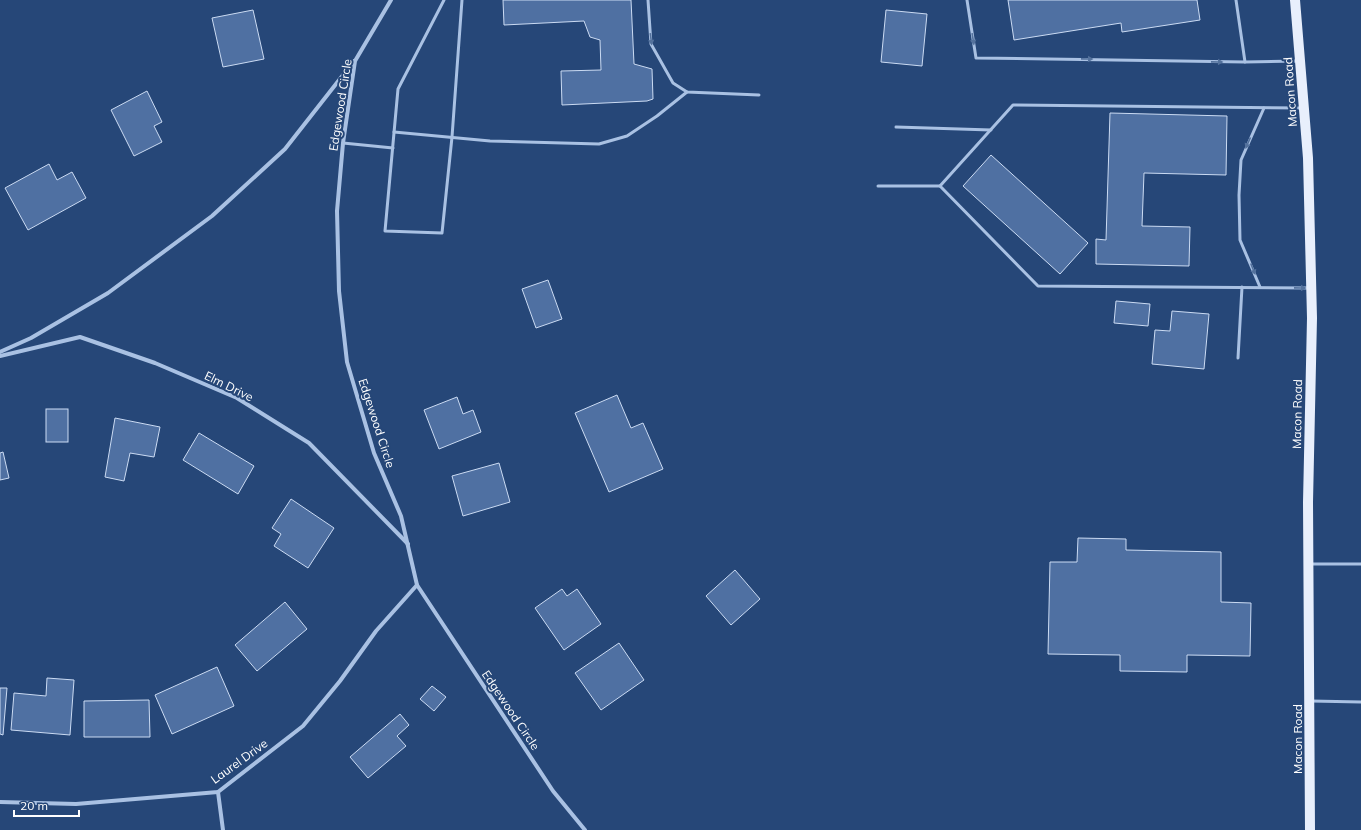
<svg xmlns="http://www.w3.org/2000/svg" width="1361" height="830" font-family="Mulish,sans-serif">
<rect width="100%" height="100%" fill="#264778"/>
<!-- building -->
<g fill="#4f70a2" stroke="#cbdbf3">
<polygon points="503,0 631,0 634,64 652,69 653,99 647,101 562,105 561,71 601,70 600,40 590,37 584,21 504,25"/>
<polygon points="1008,0 1197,0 1200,20 1122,32 1121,23 1014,40"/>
<polygon points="253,10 264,59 223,67 212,18"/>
<polygon points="886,10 927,14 922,66 881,62"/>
<polygon points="147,91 162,122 154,126 162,142 134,156 111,110"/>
<polygon points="1110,113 1227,116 1226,175 1144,173 1142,226 1190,227 1189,266 1096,264 1096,239 1106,240"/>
<polygon points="991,155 1088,243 1060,274 963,186"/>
<polygon points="49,164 57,180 72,172 86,198 28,230 5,188"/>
<polygon points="548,280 562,319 536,328 522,289"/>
<polygon points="1116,301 1150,304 1148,326 1114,323"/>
<polygon points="1172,311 1209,314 1204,369 1152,364 1155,330 1170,331"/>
<polygon points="617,395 631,428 643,423 663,469 609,492 575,413"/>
<polygon points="457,397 463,414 473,410 481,432 439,449 424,410"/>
<rect x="46" y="409" width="22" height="33"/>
<polygon points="115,418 160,427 154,457 130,453 124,481 105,477"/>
<polygon points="199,433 254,466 238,494 183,460"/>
<polygon points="3,452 9,478 0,480 0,453"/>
<polygon points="499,463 510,502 463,516 452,476"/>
<polygon points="291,499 334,528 308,568 274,546 281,534 272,528"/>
<polygon points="1078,538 1126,539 1126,550 1221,552 1221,602 1251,603 1250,656 1187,655 1187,672 1120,671 1120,655 1048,654 1050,562 1077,562"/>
<polygon points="735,570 760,599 731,625 706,596"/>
<polygon points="562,589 567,596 577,589 601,624 564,650 535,608"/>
<polygon points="285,602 307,629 257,671 235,645"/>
<polygon points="619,643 644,680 601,710 575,673"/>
<polygon points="217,667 234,706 172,734 155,695"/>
<polygon points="47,678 74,680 70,735 11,730 14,693 46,696"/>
<polygon points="432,686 446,697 434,711 420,699"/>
<polygon points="0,688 7,688 3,735 0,734"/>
<polygon points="149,700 150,737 84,737 84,701"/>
<polygon points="400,714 409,725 397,736 406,746 368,778 350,757"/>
</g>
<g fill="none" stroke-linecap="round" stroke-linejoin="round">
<!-- lane -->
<g stroke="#a9c1e3" stroke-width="3">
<polyline points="444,0 398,89 385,231 442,233 452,137 462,0"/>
<polyline points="648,0 651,44 673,83 687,92 759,95"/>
<polyline points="967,0 976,58 1245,62"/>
<polyline points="1236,0 1245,62 1298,61"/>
<polyline points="1303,108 1013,105 940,186 1038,286 1309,288"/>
<polyline points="896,127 991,130"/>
<polyline points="394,132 490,141 599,144 627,136 657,116 687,92"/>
<polyline points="343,143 393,148"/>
<polyline points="878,186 940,186"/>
<polyline points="1260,287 1240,240 1239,195 1241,160 1264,108"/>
<polyline points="1238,358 1242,287"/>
<polyline points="1311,564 1361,564"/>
<polyline points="1311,701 1361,702"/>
</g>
<!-- street -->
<g stroke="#a9c1e3" stroke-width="4">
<polyline points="391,0 355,61 343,143 337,211 339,291 347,362 374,453 401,516 417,585 553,791 585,830"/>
<polyline points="0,352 31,338 108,293 212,216 285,149 354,61"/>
<polyline points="0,356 80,337 155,363 237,398 309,443 408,544"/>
<polyline points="218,792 223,830"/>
<polyline points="0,802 76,804 218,792 303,726 340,681 376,631 417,585"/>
</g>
<!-- primary -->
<polyline stroke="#e8effc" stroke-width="10" points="1295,0 1308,158 1312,318 1308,502 1310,830"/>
</g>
<!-- one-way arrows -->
<defs><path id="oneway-solid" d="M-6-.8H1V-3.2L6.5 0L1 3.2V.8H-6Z"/></defs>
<g fill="#54729d">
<use href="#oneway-solid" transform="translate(651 39) rotate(83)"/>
<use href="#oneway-solid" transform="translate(973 39) rotate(81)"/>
<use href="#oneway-solid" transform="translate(1087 59) rotate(1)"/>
<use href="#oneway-solid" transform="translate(1217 62) rotate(1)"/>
<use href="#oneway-solid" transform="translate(1248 143) rotate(114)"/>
<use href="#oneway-solid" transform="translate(1253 269) rotate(68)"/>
<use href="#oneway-solid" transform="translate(1300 288) rotate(1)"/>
</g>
<g text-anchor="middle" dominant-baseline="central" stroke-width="4" stroke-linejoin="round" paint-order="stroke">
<!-- street labels -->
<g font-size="12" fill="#fff" stroke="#264778">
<text transform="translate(1290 92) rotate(-94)">Macon Road</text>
<text transform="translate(340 105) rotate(-81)">Edgewood Circle</text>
<text transform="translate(229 386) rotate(26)">Elm Drive</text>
<text transform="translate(1297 414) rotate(-89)">Macon Road</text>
<text transform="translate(377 423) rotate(72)">Edgewood Circle</text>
<text transform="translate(511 710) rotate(56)">Edgewood Circle</text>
<text transform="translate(1297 739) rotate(-90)">Macon Road</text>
<text transform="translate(239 761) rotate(-36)">Laurel Drive</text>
</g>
</g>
<!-- scale -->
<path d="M14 810v6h65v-6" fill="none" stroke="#ffffff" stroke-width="2"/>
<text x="20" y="810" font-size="12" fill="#ffffff" stroke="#264778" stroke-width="3" paint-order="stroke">20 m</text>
</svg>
